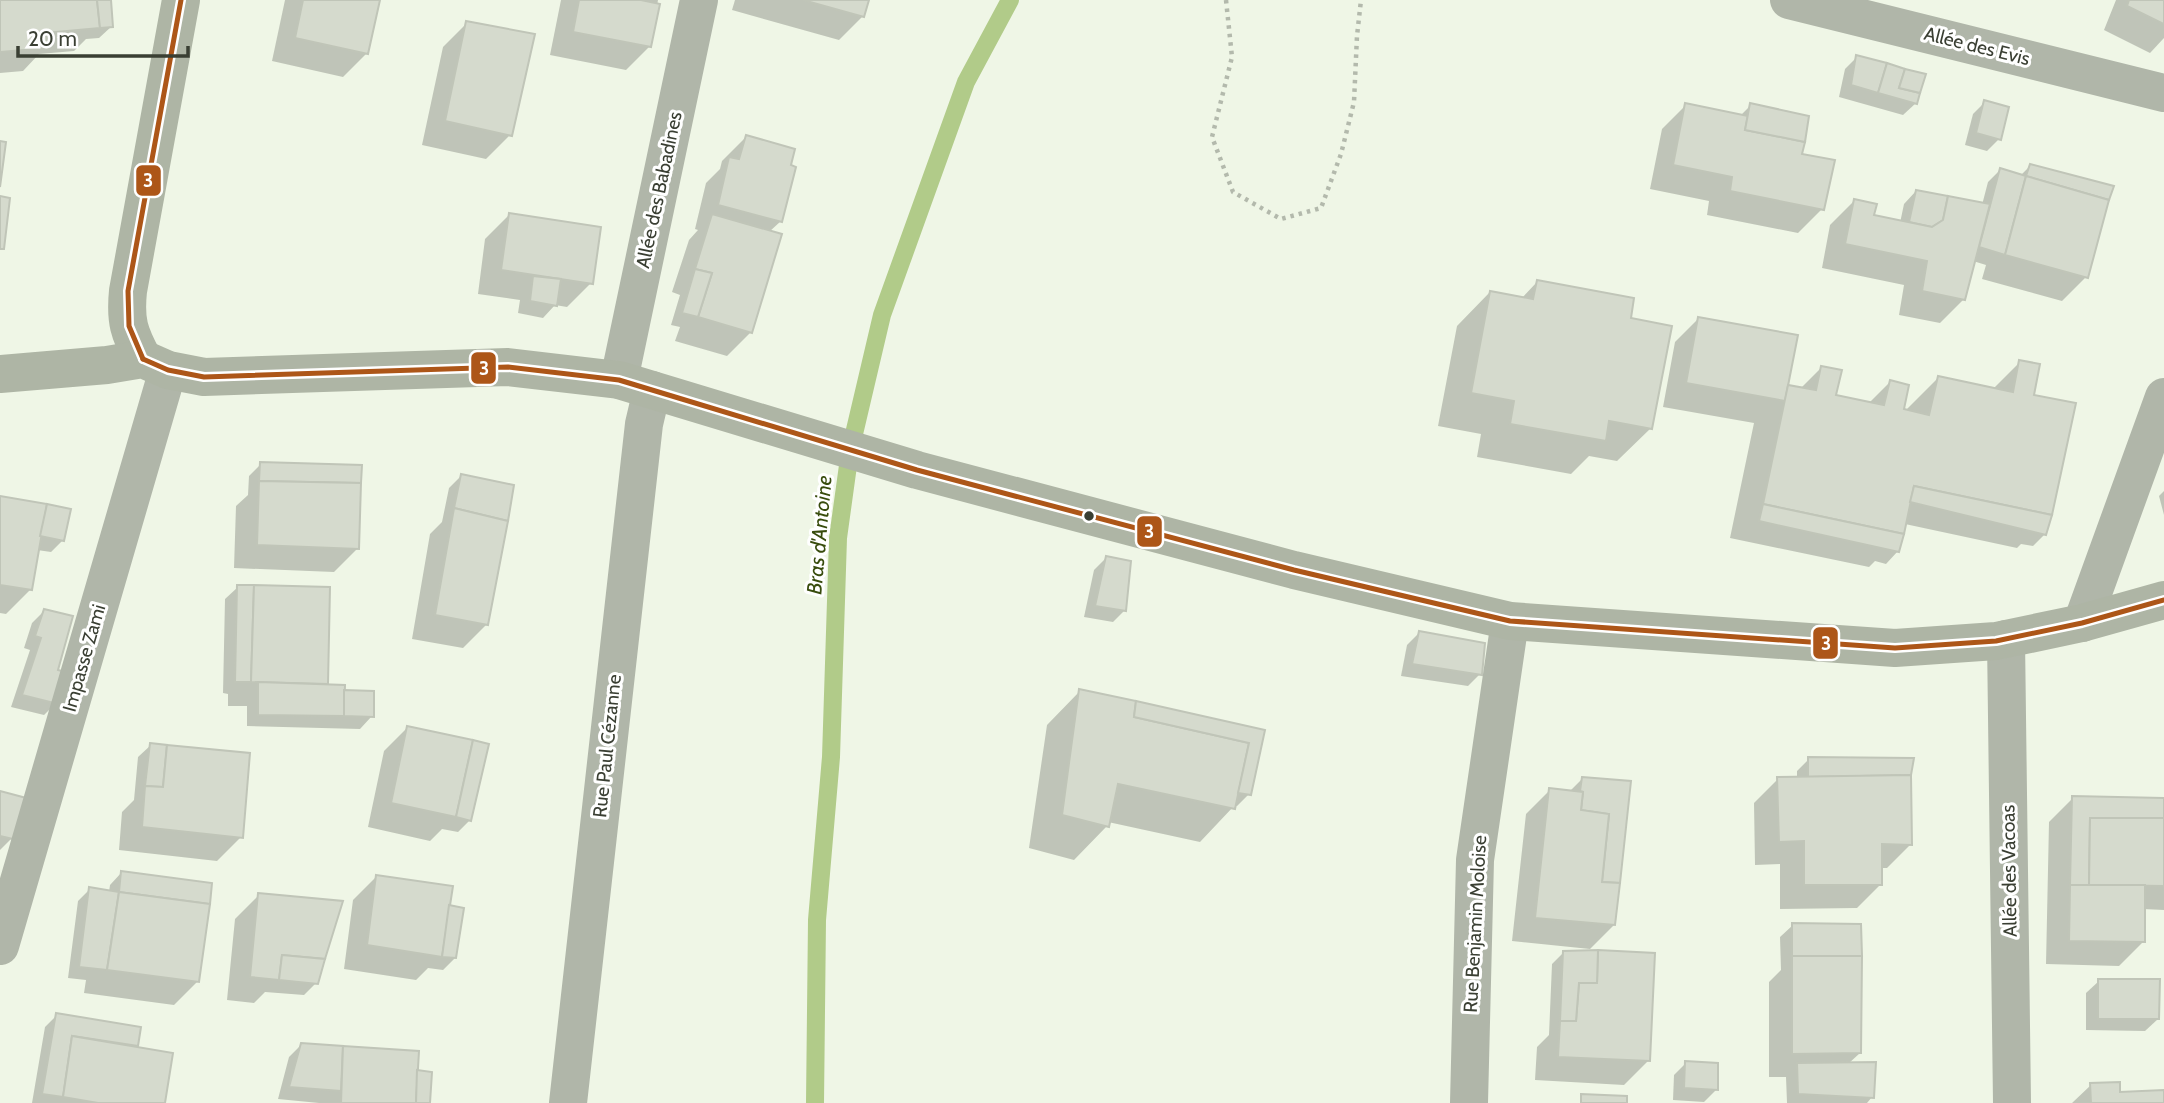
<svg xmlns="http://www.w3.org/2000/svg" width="2164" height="1103" font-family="Cabin,sans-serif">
<rect width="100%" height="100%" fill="#eff6e6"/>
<!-- shadow -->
<g fill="#0003">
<polygon points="0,0 109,0 112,26 99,38 86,39 74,51 39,54 23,71 0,73"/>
<polygon points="285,0 378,0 367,53 343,77 272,61"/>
<polygon points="561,0 658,0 650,46 626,70 550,55"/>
<polygon points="735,0 867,0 863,16 839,40 732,10"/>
<polygon points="2116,0 2164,0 2164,38 2150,53 2104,30"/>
<polygon points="467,23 510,135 486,159 422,145 443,47"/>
<polygon points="1857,57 1916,103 1903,115 1839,97 1845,69"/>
<polygon points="1985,102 1999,139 1987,151 1965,145 1973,114"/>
<polygon points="1686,105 1740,116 1751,105 1800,155 1822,209 1798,233 1707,215 1709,201 1650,189 1662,129"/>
<polygon points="746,137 781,221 769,232 751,332 727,356 675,341 680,327 671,325 680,295 672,292 689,240 698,230 695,229 706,183 720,169 722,161"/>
<polygon points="2030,166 2086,277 2062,301 1982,279 1986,265 1973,261 1964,299 1940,323 1899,315 1904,285 1822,268 1830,225 1854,201 1871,217 1900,223 1904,204 1916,191 1982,205 1988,182 2000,170 2020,176"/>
<polygon points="509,215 591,283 567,307 555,305 543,318 518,313 520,300 478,294 485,239"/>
<polygon points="1537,282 1629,320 1651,428 1617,461 1589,456 1571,474 1477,457 1481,434 1438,426 1457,326 1490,292 1521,299"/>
<polygon points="1699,318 1786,387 1800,389 1821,368 1834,396 1869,403 1890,382 1902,411 1905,411 1938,378 1992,390 2020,362 2032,396 2045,534 2033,546 2021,544 2017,548 1905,524 1898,551 1886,564 1875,561 1869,567 1730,538 1754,423 1663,407 1675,342"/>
<polygon points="261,464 358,548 334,572 234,568 236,506 248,495 249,476"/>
<polygon points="461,476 487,624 463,648 412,639 430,534 442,522 449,488"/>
<polygon points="2164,491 2164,515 2159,496"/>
<polygon points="0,498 63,540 51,552 37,550 30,590 6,614 0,613"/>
<polygon points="1106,558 1125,610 1113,622 1084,617 1094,570"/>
<polygon points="238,587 326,683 323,686 342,692 372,716 360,729 247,726 247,706 228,706 228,694 223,693 225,599"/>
<polygon points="44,611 56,671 56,703 44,715 11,707 30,650 24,648 32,623"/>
<polygon points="1419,633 1480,674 1468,686 1401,676 1407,645"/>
<polygon points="1080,691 1249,794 1237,806 1234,806 1200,842 1108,822 1107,826 1074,860 1029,848 1047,725"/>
<polygon points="408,727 470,820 458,832 442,829 430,841 368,827 384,751"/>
<polygon points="151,745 241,837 217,861 119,850 122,812 134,800 138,757"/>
<polygon points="1809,759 1910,775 1911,844 1887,868 1880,868 1881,884 1857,908 1780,909 1780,864 1755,865 1754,803 1778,779 1797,779 1797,771"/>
<polygon points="1582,779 1614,925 1590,949 1512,941 1526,814 1550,790 1570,791"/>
<polygon points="0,793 12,838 0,850"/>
<polygon points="2073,798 2164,799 2164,910 2143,909 2143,942 2119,966 2046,964 2049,822"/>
<polygon points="122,872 198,981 174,1005 84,993 86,980 68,978 78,901 90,889 109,892 110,885"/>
<polygon points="377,876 448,906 455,958 443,970 428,968 416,980 344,969 353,900"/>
<polygon points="259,895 316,983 304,995 265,992 254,1003 227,1000 235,919"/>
<polygon points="1793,925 1860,1053 1848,1064 1872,1097 1867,1103 1787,1103 1786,1077 1769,1077 1769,982 1781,970 1780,937"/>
<polygon points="1564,952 1648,1061 1624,1085 1535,1080 1537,1047 1549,1035 1552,964"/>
<polygon points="2099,981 2158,1019 2145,1031 2086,1030 2086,993"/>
<polygon points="57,1015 136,1046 134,1048 163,1103 32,1103 45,1027"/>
<polygon points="301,1045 417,1052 416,1071 429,1103 319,1103 278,1099 289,1057"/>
<polygon points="1686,1063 1717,1089 1704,1102 1673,1100 1674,1075"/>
<polygon points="2091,1085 2118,1094 2164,1091 2164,1103 2072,1103"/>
</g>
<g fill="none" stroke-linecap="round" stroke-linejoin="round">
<!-- stream -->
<polyline stroke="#b1cb89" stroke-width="18" points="815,1103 817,920 831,757 838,538 850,451 882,315 966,82 1010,0"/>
</g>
<!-- building -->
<g fill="#d5dacd" stroke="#c0c5b8" stroke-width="2">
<polygon points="0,0 97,0 100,28 46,33 48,48 0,52"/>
<polygon points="97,0 111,0 113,27 100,28"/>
<polygon points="303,0 380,0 368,54 295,38"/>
<polygon points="579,0 641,0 660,4 651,47 573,32"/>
<polygon points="803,0 869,0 864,17"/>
<polygon points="2129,0 2164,0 2164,24 2127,6"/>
<polygon points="466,21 535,34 512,136 445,121"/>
<polygon points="1856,55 1887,63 1878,93 1851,85"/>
<polygon points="1887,63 1905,69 1899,88 1920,93 1917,104 1878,93"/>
<polygon points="1905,69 1926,74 1920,93 1899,88"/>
<polygon points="1984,100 2009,107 2001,140 1976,133"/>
<polygon points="1685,103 1748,116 1745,130 1805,142 1802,154 1835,160 1824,210 1730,191 1732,177 1673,165"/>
<polygon points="1750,103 1809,116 1805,142 1745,130"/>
<polygon points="746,135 795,149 791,165 796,167 782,222 718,205 729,157 739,159"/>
<polygon points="0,141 6,142 0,187"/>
<polygon points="2030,164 2114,186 2109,200 2026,176"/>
<polygon points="2000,168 2026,176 2005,255 1979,247"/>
<polygon points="2026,176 2109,200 2088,278 2005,255"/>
<polygon points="1916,190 1948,196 1943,220 1932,227 1909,222"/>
<polygon points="0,196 10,198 4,249 0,249"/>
<polygon points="1948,196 1990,204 1965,300 1922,291 1927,261 1845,244 1854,199 1877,204 1874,215 1932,227 1943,220"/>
<polygon points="509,213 601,227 593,284 501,270"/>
<polygon points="712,214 782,234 752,333 698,317 712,273 695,269"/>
<polygon points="695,269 712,273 698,317 682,313"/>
<polygon points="533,276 561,279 557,306 530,301"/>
<polygon points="1537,280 1634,298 1631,318 1672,326 1652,429 1609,421 1606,441 1510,424 1514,401 1471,393 1490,291 1533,299"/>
<polygon points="1698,317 1798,335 1785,401 1686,383"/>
<polygon points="2019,360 2040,364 2034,395 2076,403 2052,515 1914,486 1904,534 1763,504 1788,385 1816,390 1821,366 1842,370 1836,395 1884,405 1890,380 1909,385 1904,409 1929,415 1938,376 2013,392"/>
<polygon points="260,462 362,465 361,483 259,481"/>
<polygon points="461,474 514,485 508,521 454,508"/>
<polygon points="259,481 361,483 359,549 257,545"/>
<polygon points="1914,486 2052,515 2046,535 1910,502"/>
<polygon points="0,496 47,504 32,590 0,585"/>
<polygon points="47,504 71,509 64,541 40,536"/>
<polygon points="1763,504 1904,534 1899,552 1759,521"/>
<polygon points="454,508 508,521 488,625 435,615"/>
<polygon points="1106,556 1131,561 1126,611 1095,606"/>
<polygon points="237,585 254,585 251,682 235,682"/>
<polygon points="254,585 330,587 328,684 251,682"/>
<polygon points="44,609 73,616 58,670 66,672 58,704 22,695 41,638 35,636"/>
<polygon points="1419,631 1485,643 1482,675 1412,664"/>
<polygon points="258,682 345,685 344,716 258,715"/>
<polygon points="1079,689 1136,701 1134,717 1249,743 1235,809 1118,784 1109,827 1062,815"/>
<polygon points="344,690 374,691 374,717 344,716"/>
<polygon points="1136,701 1265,730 1251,795 1238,793 1249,743 1134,717"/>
<polygon points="407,726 473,740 456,817 391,803"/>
<polygon points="473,740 489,744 471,821 456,817"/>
<polygon points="150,743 167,745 163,787 145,786"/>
<polygon points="167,745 250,753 243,838 142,827 145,786 163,787"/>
<polygon points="1808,757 1914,758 1911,775 1808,777"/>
<polygon points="1911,775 1912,845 1882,844 1882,885 1804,885 1804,841 1779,842 1777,777"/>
<polygon points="1582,777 1631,781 1620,883 1602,882 1609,814 1581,810 1583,792 1580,791"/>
<polygon points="1549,788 1583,792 1581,810 1609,814 1602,882 1620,883 1615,925 1535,918"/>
<polygon points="0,791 30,799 13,839 0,836"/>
<polygon points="2072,796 2164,798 2164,818 2090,818 2089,885 2070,885"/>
<polygon points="2090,818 2164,818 2164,886 2089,885"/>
<polygon points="121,871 212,883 210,904 119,892"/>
<polygon points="376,875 453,886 442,957 367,945"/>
<polygon points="2070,885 2145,885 2145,942 2069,941"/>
<polygon points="89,887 119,892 107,970 79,967"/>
<polygon points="119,892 210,904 199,982 107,970"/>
<polygon points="258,893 343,901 325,959 282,955 279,980 250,977"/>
<polygon points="449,905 464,908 456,958 442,957"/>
<polygon points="1792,923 1861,924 1862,956 1792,956"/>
<polygon points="1598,950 1655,953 1650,1061 1558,1057 1560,1021 1576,1021 1579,983 1597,983"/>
<polygon points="1598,950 1597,983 1579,983 1576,1021 1560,1021 1563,951"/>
<polygon points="282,955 325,959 318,984 279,980"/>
<polygon points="1792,956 1862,956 1861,1053 1792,1054"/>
<polygon points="2098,979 2160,979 2159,1019 2098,1019"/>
<polygon points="56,1013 141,1027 138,1046 72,1036 63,1097 42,1094"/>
<polygon points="72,1036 173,1053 165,1103 98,1103 63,1097"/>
<polygon points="301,1043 343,1046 341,1091 289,1087"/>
<polygon points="343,1046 419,1051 416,1103 341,1103"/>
<polygon points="1685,1061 1718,1063 1718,1090 1684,1088"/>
<polygon points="1876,1062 1874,1098 1798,1094 1797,1063"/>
<polygon points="417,1070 432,1072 430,1103 416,1103"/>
<polygon points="2120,1082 2120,1092 2164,1090 2164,1103 2091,1103 2090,1083"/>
<polygon points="1581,1094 1627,1096 1627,1103 1581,1103"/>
</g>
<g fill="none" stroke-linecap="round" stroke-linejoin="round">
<!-- path -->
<polyline stroke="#b3b9ac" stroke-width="4.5" stroke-dasharray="3.5 5" stroke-linecap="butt" points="1226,0 1232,57 1212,137 1233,192 1281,219 1321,208 1341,154 1354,102 1357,36 1361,0"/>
<!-- street -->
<g stroke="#b0b6a9" stroke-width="38">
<polyline points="1789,0 2164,93"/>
<polyline points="619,380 699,0"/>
<polyline points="2082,623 2164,397"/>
<polyline points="2006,639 2012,1103"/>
<polyline points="0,946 168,370"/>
<polyline points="568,1103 644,424 652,390"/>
<polyline points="1469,1103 1475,860 1510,621"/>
</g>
<!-- secondary -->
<g stroke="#aeb5a5" stroke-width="38">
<path d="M143 359C129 333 125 321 128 291L181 0"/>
<polyline points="0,374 107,365 143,359 168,370 204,377 508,367 619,380 917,470 1294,570 1510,621 1895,648 1996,641 2082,623 2164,600"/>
</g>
<defs>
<g id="bus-1">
<polyline points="143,359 168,370 204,377 508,367 619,380 917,470 1294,570 1510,621 1895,648 1996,641 2082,623 2164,600"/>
<polyline points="143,359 129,326 128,291 181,0"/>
</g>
</defs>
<!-- bus-1 casing -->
<use href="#bus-1" stroke="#fff" stroke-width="10"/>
<!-- bus-1 -->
<use href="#bus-1" stroke="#ad5618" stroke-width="5"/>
</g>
<!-- markers -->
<circle fill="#3a3f33" stroke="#fff" stroke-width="2.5" cx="1089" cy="516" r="6"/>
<g text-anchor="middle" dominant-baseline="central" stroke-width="6" stroke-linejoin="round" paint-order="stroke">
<!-- street labels -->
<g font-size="19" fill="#3a3f33" stroke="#fff">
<text transform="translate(1977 46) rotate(14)">Allée des Evis</text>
<text transform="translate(659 190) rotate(-78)">Allée des Babadines</text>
<text transform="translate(84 658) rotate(-74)">Impasse Zami</text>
<text transform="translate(607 746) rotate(-84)">Rue Paul Cézanne</text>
<text transform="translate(2009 871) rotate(-91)">Allée des Vacoas</text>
<text transform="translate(1475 924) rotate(-87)">Rue Benjamin Moloise</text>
</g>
<!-- water labels -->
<g font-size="21" font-style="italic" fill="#384c0d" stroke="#fff">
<text transform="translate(819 535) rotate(-85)">Bras d'Antoine</text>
</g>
</g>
<g stroke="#fff" stroke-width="2.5">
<rect x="135" y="164" width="27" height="33" rx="7" fill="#ad5618"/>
<rect x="470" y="351" width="27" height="34" rx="7" fill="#ad5618"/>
<rect x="1136" y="515" width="27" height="33" rx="7" fill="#ad5618"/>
<rect x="1812" y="626" width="27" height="34" rx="7" fill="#ad5618"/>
</g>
<g font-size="19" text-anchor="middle" font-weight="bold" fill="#fff">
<text x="148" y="187">3</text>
<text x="484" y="375">3</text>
<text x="1149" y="538">3</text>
<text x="1826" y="650">3</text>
</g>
<!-- scale -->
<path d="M18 46v10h170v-10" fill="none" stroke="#3a3f33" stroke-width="3.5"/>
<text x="28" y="46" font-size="21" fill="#3a3f33" stroke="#ffffff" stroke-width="5" paint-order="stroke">20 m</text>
</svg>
